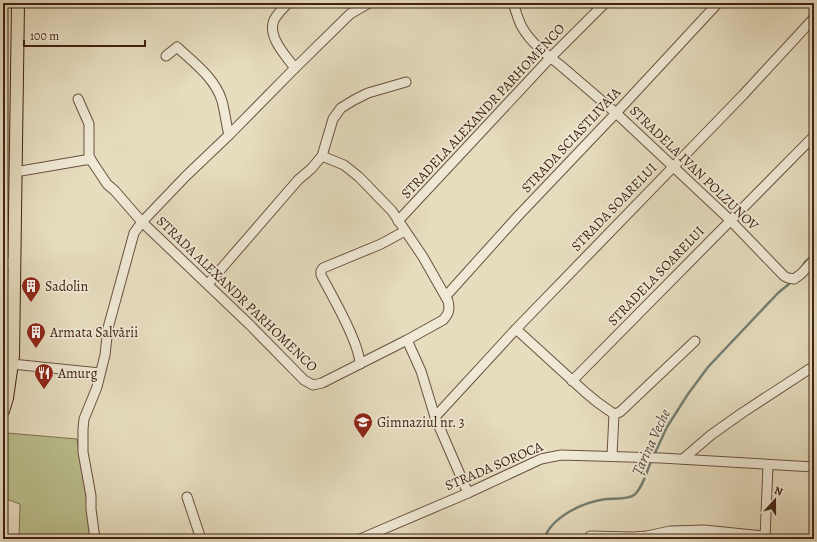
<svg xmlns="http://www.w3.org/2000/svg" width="817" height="542" font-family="Alegreya,serif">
<rect width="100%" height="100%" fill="#e6ddbf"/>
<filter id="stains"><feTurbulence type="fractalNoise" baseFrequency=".005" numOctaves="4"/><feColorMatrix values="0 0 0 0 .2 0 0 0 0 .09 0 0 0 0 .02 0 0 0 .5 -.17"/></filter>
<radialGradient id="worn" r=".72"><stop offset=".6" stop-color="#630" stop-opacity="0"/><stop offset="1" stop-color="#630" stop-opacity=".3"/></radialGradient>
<!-- green -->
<polygon fill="#babf8e" stroke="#7e7050" points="7,433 77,439 93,539 19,539 20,504 3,498 3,444"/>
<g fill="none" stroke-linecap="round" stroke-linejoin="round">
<!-- stream -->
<g stroke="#747e71" stroke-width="2.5">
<polyline points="802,267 805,262 814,254"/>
<polyline points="654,455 667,427 688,394 708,367 778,293 789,284"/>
<path d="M544 539C552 516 584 502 606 499 615 498 627 500 634 495 643 488 647 470 652 459"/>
</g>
<defs>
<g id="minor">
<path d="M288 3C283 8 277 14 274 20 267 37 286 56 295 68"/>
<path d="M513 3C516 11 518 20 522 27 530 42 547 55 560 65L616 113 730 220 784 276 788 278 794 279 801 274 814 260"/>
<path d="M166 56 177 47C194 63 215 78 222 101 225 112 226 124 229 135"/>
<polyline points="78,99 89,124 89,155 91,160"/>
<path d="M15 172 85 160H91L107 184 115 191 142 222 250 325 304 380 313 385 322 383 407 340 443 320C449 314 450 309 448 301L423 257 392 211 359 177 344 165 322 156"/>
<polyline points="398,221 550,58 605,3"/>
<polyline points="3,262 15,263"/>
<polyline points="208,284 298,180 311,169 322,156 333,119 341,108 354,100 368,93 406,82"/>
<polyline points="446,296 518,216 616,113 718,3"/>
<polyline points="516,329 585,392 597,402 614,414 620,412 695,341"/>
<polyline points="407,340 421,371 435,417 468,493"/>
<polyline points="3,356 13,356"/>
<polyline points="12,364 100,373"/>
<path d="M360 364C359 342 332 296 321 275V271L323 268 381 244 405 231"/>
<polyline points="572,381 814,136"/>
<polyline points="435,417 516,329 743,95 814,18"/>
<polyline points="612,456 614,414"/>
<polyline points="683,459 711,435 742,413 814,366"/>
<polyline points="187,497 201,539"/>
<polyline points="590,536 633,537 647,536 670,531 704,530 765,536"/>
<polyline points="95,539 91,509 91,496 83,452 83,429 84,419 97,387 105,355 108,328 134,233 142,222 186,176 229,135 295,68 350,14 369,3"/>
<polyline points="360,539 468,493 541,459 561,455 661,458 814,467"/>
<polyline points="765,539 768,465"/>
</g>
<polyline id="major" points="3,411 7,398 13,356 18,3"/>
</defs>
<!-- minor casing -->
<use href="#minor" stroke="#6a513e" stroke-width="11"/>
<!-- major casing -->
<use href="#major" stroke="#412213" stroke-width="14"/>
<!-- minor -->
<use href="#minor" stroke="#efe9d5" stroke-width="9"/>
<!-- major -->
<use href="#major" stroke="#e6ddbf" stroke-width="12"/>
</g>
<!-- icons -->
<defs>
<symbol id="building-pin" viewBox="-11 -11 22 30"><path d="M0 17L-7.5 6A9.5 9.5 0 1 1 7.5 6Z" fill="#8f2418" stroke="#efe9d5"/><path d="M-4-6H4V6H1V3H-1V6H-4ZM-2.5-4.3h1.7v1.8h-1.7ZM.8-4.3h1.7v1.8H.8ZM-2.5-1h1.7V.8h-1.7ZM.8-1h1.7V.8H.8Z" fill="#fff"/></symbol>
<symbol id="restaurant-pin" viewBox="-11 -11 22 30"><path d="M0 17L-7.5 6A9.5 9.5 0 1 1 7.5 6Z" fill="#8f2418" stroke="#efe9d5"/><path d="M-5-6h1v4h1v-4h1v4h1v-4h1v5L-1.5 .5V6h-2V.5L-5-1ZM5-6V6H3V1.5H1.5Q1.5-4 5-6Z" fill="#fff"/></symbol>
<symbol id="school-pin" viewBox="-11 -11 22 30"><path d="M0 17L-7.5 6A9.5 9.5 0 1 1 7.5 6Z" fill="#8f2418" stroke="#efe9d5"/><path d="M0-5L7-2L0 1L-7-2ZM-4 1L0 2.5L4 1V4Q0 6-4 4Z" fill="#fff"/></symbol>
</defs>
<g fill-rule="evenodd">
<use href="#building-pin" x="20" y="275" width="22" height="30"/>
<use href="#building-pin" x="25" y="321" width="22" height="30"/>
<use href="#restaurant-pin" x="33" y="362" width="22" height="30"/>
<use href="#school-pin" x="352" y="411" width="22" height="30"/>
</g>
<g text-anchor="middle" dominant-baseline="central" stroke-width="3.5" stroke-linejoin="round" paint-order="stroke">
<!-- street labels -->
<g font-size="14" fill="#412213" stroke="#efe9d5">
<text transform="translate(483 111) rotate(-47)">STRADELA ALEXANDR PARHOMENCO</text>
<text transform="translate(571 140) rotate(-47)">STRADA SCIASTLIVAIA</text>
<text transform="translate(694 168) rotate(44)">STRADELA IVAN POLZUNOV</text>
<text transform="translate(614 207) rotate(-46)">STRADA SOARELUI</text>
<text transform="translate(656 276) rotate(-46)">STRADELA SOARELUI</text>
<text transform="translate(237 294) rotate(44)">STRADA ALEXANDR PARHOMENCO</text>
<text transform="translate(494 466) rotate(-23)">STRADA SOROCA</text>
</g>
<!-- poi labels -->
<g font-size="14" fill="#412213" stroke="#efe9d5" text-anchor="start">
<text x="45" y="286">Sadolin</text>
<text x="50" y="332">Armata Salvării</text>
<text x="58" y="373">Amurg</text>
<text x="377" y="422">Gimnaziul nr. 3</text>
</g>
<!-- water labels -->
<g font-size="15" font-style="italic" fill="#56483a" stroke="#efe9d5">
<text transform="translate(651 442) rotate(-65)">Țarina Veche</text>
</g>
</g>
<!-- margin -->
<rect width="817" height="542" fill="none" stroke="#e6ddbf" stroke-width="16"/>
<rect x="4" y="4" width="809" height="534" fill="none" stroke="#412213" stroke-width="2"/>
<rect x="8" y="8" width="801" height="526" fill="none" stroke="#412213"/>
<!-- north arrow -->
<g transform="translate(775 500) rotate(21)" stroke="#efe9d5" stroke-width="3" paint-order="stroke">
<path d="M0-3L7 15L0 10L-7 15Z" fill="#412213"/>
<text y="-6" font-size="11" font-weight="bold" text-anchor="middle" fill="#412213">N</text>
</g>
<!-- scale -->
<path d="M24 40v6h121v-6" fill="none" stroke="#412213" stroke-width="2"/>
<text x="30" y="40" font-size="12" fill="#412213" stroke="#efe9d5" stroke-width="3" paint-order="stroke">100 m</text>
<rect width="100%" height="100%" filter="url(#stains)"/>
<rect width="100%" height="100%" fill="url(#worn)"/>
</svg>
